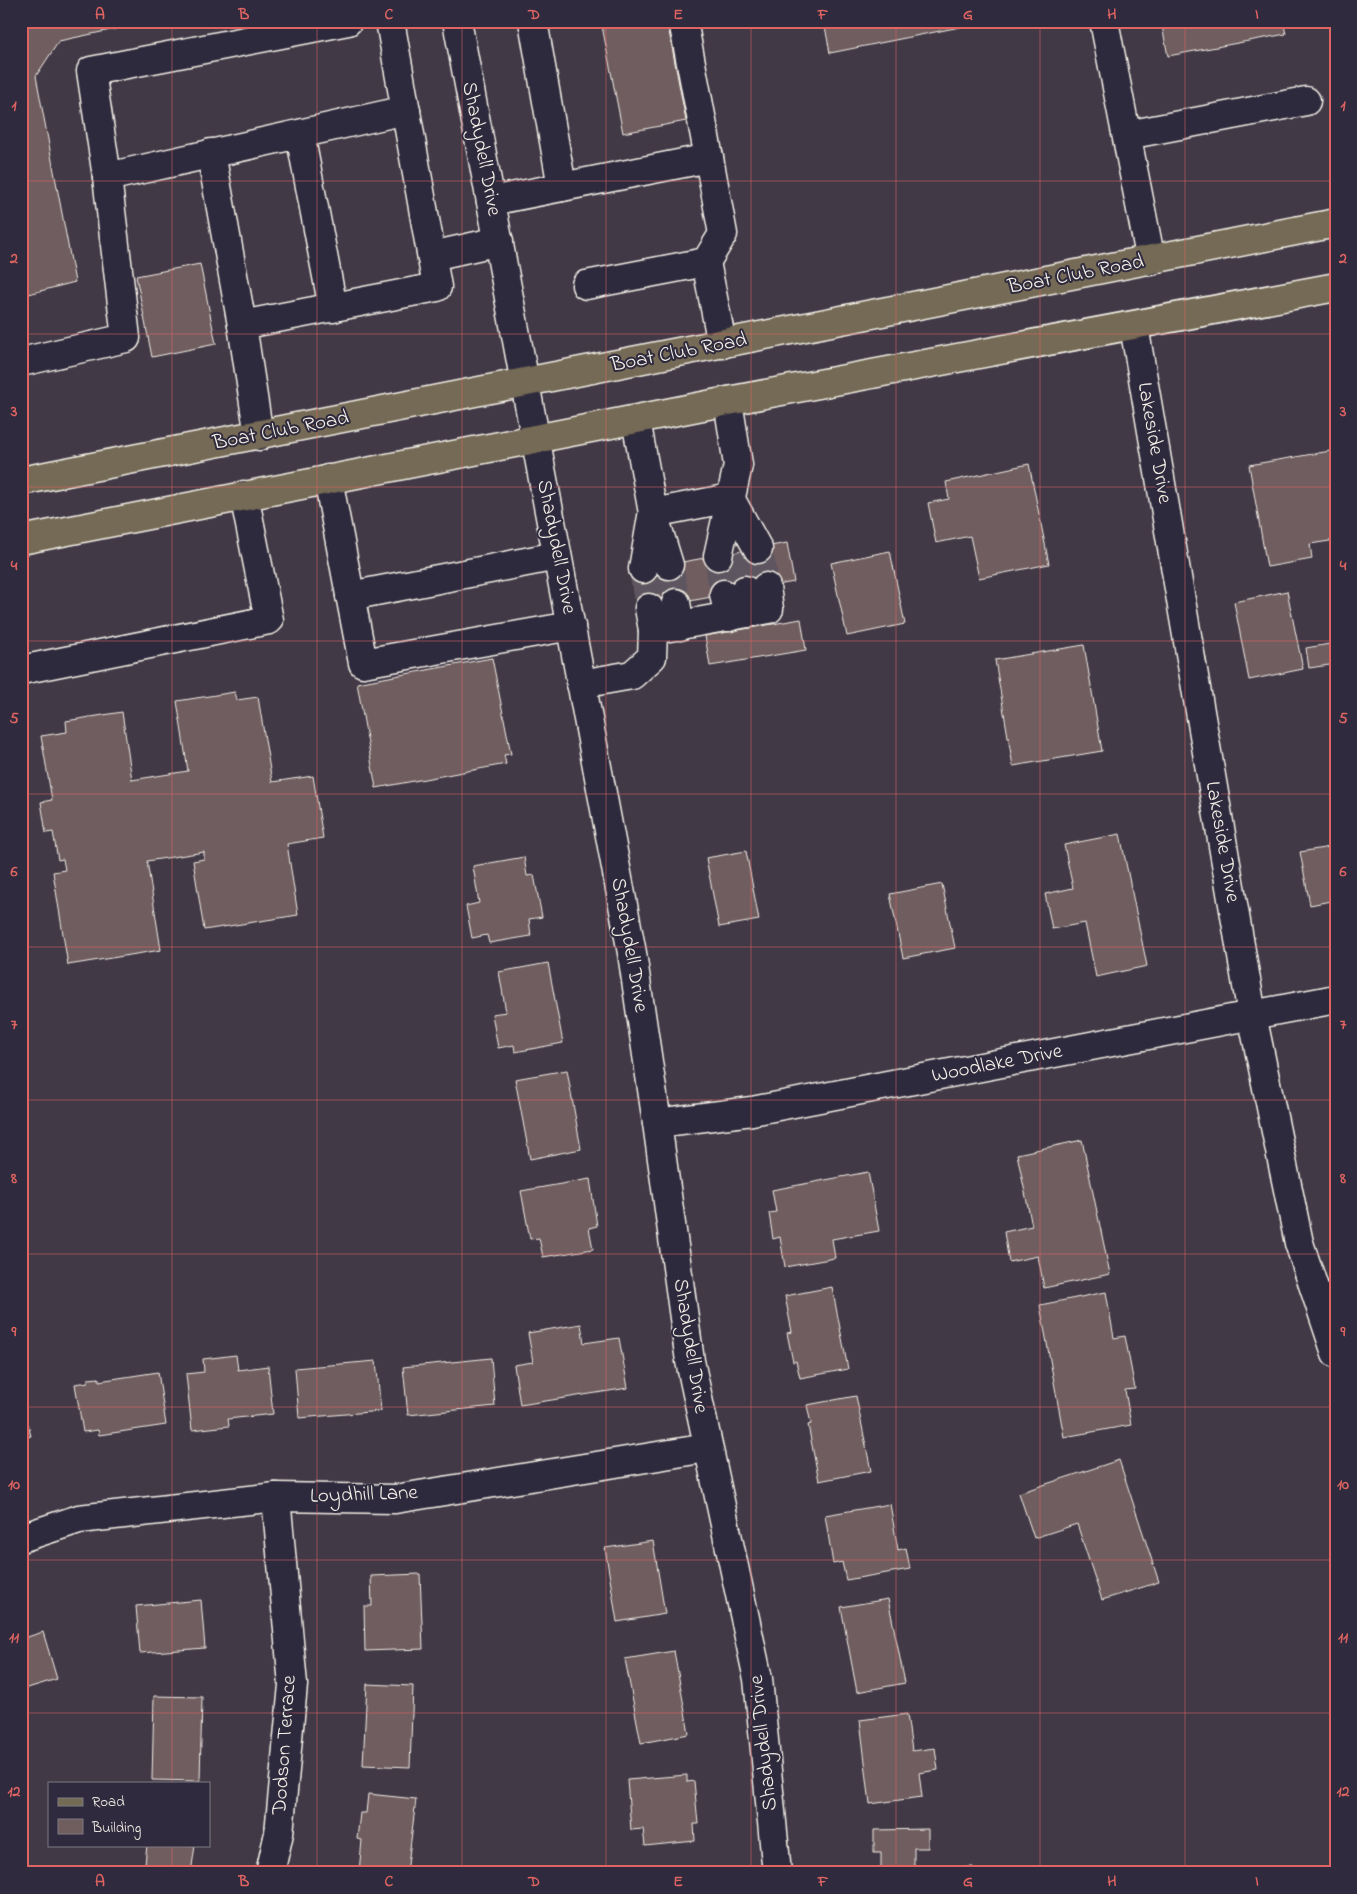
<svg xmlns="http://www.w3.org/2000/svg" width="1357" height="1894" font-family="'Indie Flower',sans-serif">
<rect width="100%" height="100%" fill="#423947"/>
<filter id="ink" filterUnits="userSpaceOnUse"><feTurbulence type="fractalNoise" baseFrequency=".02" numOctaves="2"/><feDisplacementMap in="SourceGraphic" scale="10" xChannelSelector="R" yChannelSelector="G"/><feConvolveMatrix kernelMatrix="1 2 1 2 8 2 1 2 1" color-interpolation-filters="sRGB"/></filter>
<g filter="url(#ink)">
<!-- building -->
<g fill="#705d5e" stroke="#f4f1e8">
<polygon points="21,21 153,21 59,41 36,76 75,282 21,296"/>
<polygon points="601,21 667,21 686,121 623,133"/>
<polygon points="824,21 985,21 985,22 830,53"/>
<polygon points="1161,21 1283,21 1286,34 1168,56"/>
<polygon points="200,264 216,344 152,357 136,276"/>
<polygon points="1336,450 1336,540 1310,544 1312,559 1267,567 1249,465"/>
<polygon points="1029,464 1049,564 979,578 970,536 936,543 928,503 949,499 946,482"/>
<polygon points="787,543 794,582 640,610 633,571"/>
<polygon points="890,551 905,624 847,636 831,563"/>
<polygon points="1287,591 1303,669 1249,680 1234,602"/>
<polygon points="801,619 806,650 710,666 705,636"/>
<polygon points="1336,643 1336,664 1309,668 1306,648"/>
<polygon points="1084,645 1102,751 1013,766 995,660"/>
<polygon points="492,658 511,754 504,755 506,764 376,788 357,683"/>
<polygon points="235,692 237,700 258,697 272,782 313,776 323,838 287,844 298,915 204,930 193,861 204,859 204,852 147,861 161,950 68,965 53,872 65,870 63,859 58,860 53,832 46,833 41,802 52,800 41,736 67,732 66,721 122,712 132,780 188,771 177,701"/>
<polygon points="1336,806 1336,835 1331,807"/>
<polygon points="1120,834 1147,966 1096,977 1085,923 1052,929 1045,894 1073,888 1064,845"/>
<polygon points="1336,846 1336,900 1310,905 1300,852"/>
<polygon points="746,851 759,920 719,927 706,858"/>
<polygon points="524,857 527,876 534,875 542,917 529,919 531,936 489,943 487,935 472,938 466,906 479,903 473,866"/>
<polygon points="942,884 955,948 903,958 890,894"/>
<polygon points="548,963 563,1043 515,1052 514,1045 498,1048 492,1014 506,1012 499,972"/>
<polygon points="567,1070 581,1149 530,1159 515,1079"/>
<polygon points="1082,1140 1110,1274 1044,1288 1038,1256 1009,1262 1004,1232 1032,1226 1017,1154"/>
<polygon points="868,1172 879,1231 832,1239 835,1258 785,1267 780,1237 773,1239 769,1213 776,1212 772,1190"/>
<polygon points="590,1179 597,1226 589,1228 593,1249 543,1257 539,1238 530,1239 521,1191"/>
<polygon points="832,1287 848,1369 800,1378 796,1361 793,1362 787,1333 792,1332 785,1296"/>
<polygon points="1106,1292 1114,1338 1125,1336 1135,1389 1125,1390 1131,1425 1064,1437 1040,1305"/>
<polygon points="581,1324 584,1343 619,1338 628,1388 520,1405 514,1365 533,1362 528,1333"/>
<polygon points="236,1355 238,1370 268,1366 273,1414 228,1419 229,1426 192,1430 186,1374 204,1372 203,1359"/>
<polygon points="491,1358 495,1406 408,1415 403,1367"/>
<polygon points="376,1361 381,1411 299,1418 295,1368"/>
<polygon points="158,1372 166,1425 99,1435 98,1430 83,1432 75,1384 88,1382 88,1379 99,1378 99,1381"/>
<polygon points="856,1396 871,1471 819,1481 808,1425 811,1424 807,1405"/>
<polygon points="21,1400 31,1436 21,1439"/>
<polygon points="1119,1460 1159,1582 1102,1600 1077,1524 1034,1538 1019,1493"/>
<polygon points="890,1504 898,1550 906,1548 910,1569 846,1580 842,1562 833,1564 825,1515"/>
<polygon points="653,1541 665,1614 617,1622 605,1548"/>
<polygon points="420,1574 423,1649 365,1651 364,1606 372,1606 371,1576"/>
<polygon points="888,1599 905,1683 857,1692 841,1607"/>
<polygon points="201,1600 205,1648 140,1653 136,1606"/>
<polygon points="43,1632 57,1679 21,1690 21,1639"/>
<polygon points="674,1651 689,1734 641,1743 625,1659"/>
<polygon points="367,1684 413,1686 410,1767 363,1765"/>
<polygon points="154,1696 202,1697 200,1781 152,1780"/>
<polygon points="907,1714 912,1751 935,1748 938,1770 919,1773 922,1797 870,1804 860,1720"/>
<polygon points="687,1775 687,1782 694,1781 698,1824 694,1824 695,1841 645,1846 643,1829 631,1830 627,1780"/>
<polygon points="368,1794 416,1799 407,1873 359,1872 362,1840 357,1839 360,1813 366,1813"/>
<polygon points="928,1829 928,1848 914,1848 914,1873 881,1873 881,1853 874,1853 874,1830"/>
<polygon points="147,1845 195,1845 191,1873 144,1873"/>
<polygon points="973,1867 973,1873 953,1873 953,1868"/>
</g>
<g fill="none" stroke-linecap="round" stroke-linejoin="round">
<!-- minor-tunnel -->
<g stroke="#5d555f" stroke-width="28" stroke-dasharray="28 14" stroke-linecap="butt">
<polyline points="758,549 766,587"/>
<polyline points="738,552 745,590"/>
<polyline points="718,556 724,594"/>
<polyline points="669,565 676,603"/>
<polyline points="643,569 649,608"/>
</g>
<defs>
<g id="minor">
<polyline points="457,21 632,953 657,1123 690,1361 758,1679 777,1873"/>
<polyline points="533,21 562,187"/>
<polyline points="1104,21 1151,261"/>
<polyline points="300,134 333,308"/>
<polyline points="1127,135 1306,101"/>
<polyline points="211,153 242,325"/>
<polyline points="107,177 406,110"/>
<polyline points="491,201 709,158 683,21"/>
<polyline points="432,256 499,241"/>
<polyline points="706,262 722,344"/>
<polyline points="586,285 706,262 723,234 709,158"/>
<polyline points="1134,326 1252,1015 1299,1243 1336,1353"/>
<polyline points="21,362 126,338 107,177 91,71 348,21"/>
<polyline points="636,420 653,513 669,565"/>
<polyline points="259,436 242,325 437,287 390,21"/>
<polyline points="328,479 363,663 571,626"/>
<polyline points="730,498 758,549"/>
<polyline points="653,513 730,498"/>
<polyline points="718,556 738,465 728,401"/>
<polyline points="643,569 652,517"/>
<polyline points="745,590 749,613"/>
<polyline points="724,594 729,617"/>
<polyline points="350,596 557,556"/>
<polyline points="676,603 680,626"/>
<polyline points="649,608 653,630"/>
<polyline points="21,670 269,620 244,495"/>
<polyline points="581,684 632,675 652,657 653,630 769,609 766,587"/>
<polyline points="657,1123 752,1111 1336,999"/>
<polyline points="21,1538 79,1519 276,1497 395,1499 707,1448"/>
<polyline points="270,1873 279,1833 293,1685 276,1497"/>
</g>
<g id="major">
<polyline points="21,481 1336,223"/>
<polyline points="21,540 728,401 1336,287"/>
</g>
</defs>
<!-- minor casing -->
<use href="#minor" stroke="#f4f1e8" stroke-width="31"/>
<!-- major casing -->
<use href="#major" stroke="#f4f1e8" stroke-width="31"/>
<!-- minor -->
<use href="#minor" stroke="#2f2a3d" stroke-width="28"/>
<!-- major -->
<use href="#major" stroke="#746b55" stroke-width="28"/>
</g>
</g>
<!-- grid -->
<path fill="none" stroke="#df6462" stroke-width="1" stroke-opacity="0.55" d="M172 21V1783M317 21V1873M462 21V1873M606 21V1873M751 21V1873M896 21V1873M1040 21V1873M1185 21V1873M21 181H1336M21 334H1336M21 487H1336M21 641H1336M21 794H1336M21 947H1336M21 1100H1336M21 1254H1336M21 1407H1336M21 1560H1336M21 1713H1336M172 1845V1873"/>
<g text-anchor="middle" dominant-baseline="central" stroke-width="4" stroke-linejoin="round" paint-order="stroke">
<!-- street labels -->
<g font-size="21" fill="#f4f1e8" stroke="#2f2a3d">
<text transform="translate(481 149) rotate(79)">Shadydell Drive</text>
<text transform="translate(1076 275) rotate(-11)">Boat Club Road</text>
<text transform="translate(679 353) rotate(-11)">Boat Club Road</text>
<text transform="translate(281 431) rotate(-11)">Boat Club Road</text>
<text transform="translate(1154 443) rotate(80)">Lakeside Drive</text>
<text transform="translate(556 547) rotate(79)">Shadydell Drive</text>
<text transform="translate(1222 842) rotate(80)">Lakeside Drive</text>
<text transform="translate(629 945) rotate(80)">Shadydell Drive</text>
<text transform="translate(997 1064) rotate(-11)">Woodlake Drive</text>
<text transform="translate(690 1346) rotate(81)">Shadydell Drive</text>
<text transform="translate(364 1495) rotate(-2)">Loydhill Lane</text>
<text transform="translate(764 1743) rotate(-96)">Shadydell Drive</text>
<text transform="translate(285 1745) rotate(-86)">Dodson Terrace</text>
</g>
</g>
<!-- margin -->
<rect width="1357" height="1894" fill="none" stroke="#2f2a3d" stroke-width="55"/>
<!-- legend -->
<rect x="48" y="1782" width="162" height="65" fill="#2f2a3d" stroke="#7e7a81"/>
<rect x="58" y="1798" width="25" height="8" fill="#746b55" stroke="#7e7a81"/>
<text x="92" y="1806" font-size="15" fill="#f4f1e8">Road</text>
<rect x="58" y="1819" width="25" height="15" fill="#705d5e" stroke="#7e7a81"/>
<text x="92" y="1832" font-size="15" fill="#f4f1e8">Building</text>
<rect x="28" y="28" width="1302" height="1838" fill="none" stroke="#df6462" stroke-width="2"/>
<g font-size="16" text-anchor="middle" font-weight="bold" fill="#df6462">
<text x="100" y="19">A</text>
<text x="244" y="19">B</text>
<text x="389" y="19">C</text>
<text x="534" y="19">D</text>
<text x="678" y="19">E</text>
<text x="823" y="19">F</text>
<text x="968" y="19">G</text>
<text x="1112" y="19">H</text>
<text x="1257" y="19">I</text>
<text x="14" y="110">1</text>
<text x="1343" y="110">1</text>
<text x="14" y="263">2</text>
<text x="1343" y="263">2</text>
<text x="14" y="416">3</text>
<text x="1343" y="416">3</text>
<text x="14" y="570">4</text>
<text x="1343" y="570">4</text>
<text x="14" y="723">5</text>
<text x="1343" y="723">5</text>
<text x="14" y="876">6</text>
<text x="1343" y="876">6</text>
<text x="14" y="1029">7</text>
<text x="1343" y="1029">7</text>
<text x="14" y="1183">8</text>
<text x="1343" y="1183">8</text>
<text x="14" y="1336">9</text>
<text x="1343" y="1336">9</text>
<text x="14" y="1489">10</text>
<text x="1343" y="1489">10</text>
<text x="14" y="1642">11</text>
<text x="1343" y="1642">11</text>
<text x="14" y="1796">12</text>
<text x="1343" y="1796">12</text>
<text x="100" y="1886">A</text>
<text x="244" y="1886">B</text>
<text x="389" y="1886">C</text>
<text x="534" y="1886">D</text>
<text x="678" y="1886">E</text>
<text x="823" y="1886">F</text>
<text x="968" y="1886">G</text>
<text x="1112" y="1886">H</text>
<text x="1257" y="1886">I</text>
</g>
</svg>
